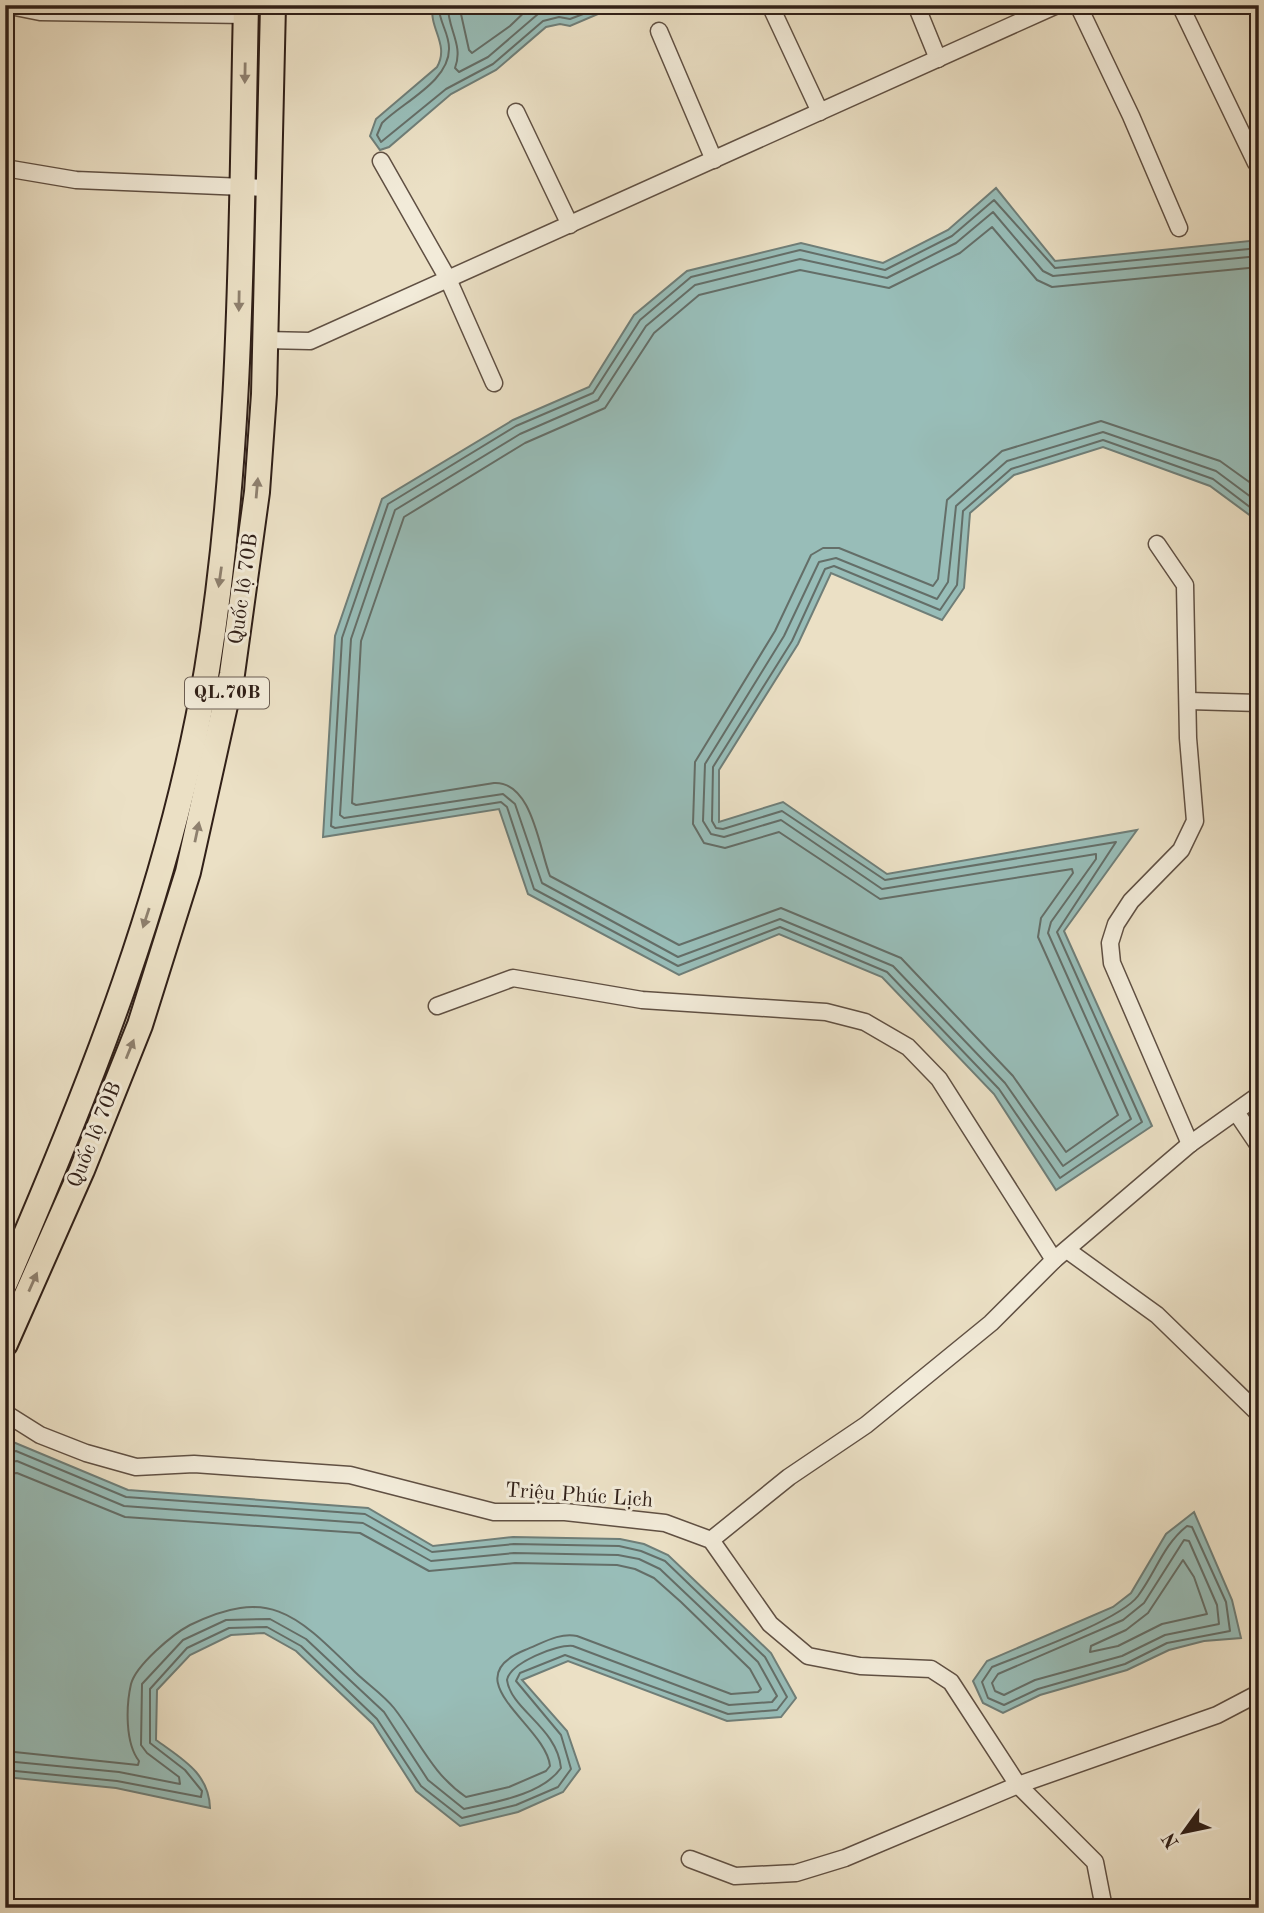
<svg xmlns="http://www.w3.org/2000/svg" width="1264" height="1913" font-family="'Old Standard TT',serif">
<rect width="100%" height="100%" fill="#ebe0c5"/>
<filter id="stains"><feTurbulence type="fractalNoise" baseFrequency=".00286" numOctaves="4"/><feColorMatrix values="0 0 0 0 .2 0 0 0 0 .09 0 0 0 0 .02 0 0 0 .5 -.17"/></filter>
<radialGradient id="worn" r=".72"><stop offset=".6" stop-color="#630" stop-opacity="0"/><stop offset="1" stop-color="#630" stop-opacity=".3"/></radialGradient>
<!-- water -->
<g fill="#98bdb8" stroke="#6f7e78" stroke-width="2">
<path d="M433 5H619L570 26 560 24 546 27 496 70 451 94 389 147 380 150 370 136 376 119 437 67C450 44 428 28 433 5Z"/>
<polygon points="996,188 1055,261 1259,240 1259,522 1210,486 1103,447 1014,475 970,513 964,588 942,620 831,573 798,644 719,770 719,822 783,802 887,874 1137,830 1064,931 1152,1126 1056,1190 994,1094 882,977 779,934 679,975 528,894 499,809 323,837 335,636 382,499 513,420 589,387 634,315 687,271 801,243 883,263 948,230"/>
<path d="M13 1442 128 1490 368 1508 433 1546 513 1537 620 1539 644 1544 668 1555 771 1653 796 1698 781 1717 727 1721 568 1661 522 1680 567 1731 580 1769 563 1792 518 1812 460 1826 416 1791 373 1724 296 1651 264 1633 231 1635 190 1655 157 1690 156 1740C182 1759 209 1773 210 1808L116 1788 5 1777V1450Z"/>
<polygon points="1194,1512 1232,1600 1241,1638 1204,1641 1169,1650 1127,1670 1040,1695 1003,1713 983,1703 973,1681 987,1661 1113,1607 1131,1593 1166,1534"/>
</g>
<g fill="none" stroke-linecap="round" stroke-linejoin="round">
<!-- shore -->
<g stroke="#646e68" stroke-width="2">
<path d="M439 5C438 21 449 32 449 48 450 81 403 102 382 123L377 135 381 142 446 89 493 64 543 21 559 17 570 19 607 5"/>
<path d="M448 5C447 28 464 45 455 68L459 72 488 57 538 14 581 5"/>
<polyline points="459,5 469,50 472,53 510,26 532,5"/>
<polyline points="1259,248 1055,268 994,200 952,236 885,270 800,250 691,277 640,320 593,393 516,426 388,504 342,638 331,826 335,828 501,802 507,807 534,889 678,966 780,927 887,972 999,1089 1060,1178 1142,1122 1057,932 1116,842 885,880 782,811 723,829 716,828 712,821 713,767 792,641 825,569 834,566 940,610 957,585 963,511 1011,469 1103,440 1213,479 1259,514"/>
<polyline points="1259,256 1053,276 1043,271 993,212 956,243 887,278 800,259 695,285 646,326 598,400 520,434 395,510 351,639 340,815 344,818 503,794 515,804 542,883 678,957 780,919 893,966 1005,1083 1063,1166 1131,1119 1048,933 1051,922 1096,859 1096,854 882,889 781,820 724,837 711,834 703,821 705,764 784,636 819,562 836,558 937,599 948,582 956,506 1007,461 1103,432 1216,471 1259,503"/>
<path d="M1259 267 1052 287 1037 280 992 227 960 253 889 288 800 270 699 295 654 333 605 408 525 443 404 517 361 641 352 803 356 805 494 783C532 781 539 848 550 876L679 945 781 908 901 958 1013 1076 1066 1152 1118 1115 1038 937 1041 918 1073 873 1072 869 880 899 779 832 725 848 704 843 693 824 695 762 775 631 811 555 823 548H839L933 586 938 579 947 500 1002 451 1101 421 1220 461 1259 489"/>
<polyline points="5,1454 16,1451 126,1497 365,1514 432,1552 514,1544 619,1546 641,1551 665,1561 765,1657 787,1697 777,1710 728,1714 565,1655 520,1673 516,1681 561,1735 571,1769 558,1787 516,1805 462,1818 421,1786 377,1719 301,1646 267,1627 229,1628 187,1648 150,1689 150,1743 185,1770 202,1791 201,1797 117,1781 5,1770"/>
<path d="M5 1463 17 1461 124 1506 363 1523 431 1561 514 1553 618 1555 639 1559 660 1569 758 1662 777 1696 772 1702 729 1705 573 1646C557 1644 510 1663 507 1680 511 1710 557 1727 561 1768 542 1795 495 1802 464 1809L428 1780 384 1712 306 1639 270 1619 226 1620 183 1640 142 1684 141 1745 147 1753 179 1777 180 1784 119 1772 5 1761"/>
<path d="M5 1474 17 1473 125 1517 360 1533 429 1571 515 1563 617 1565 635 1569 654 1578 681 1602 750 1669 761 1689 758 1692 731 1694 577 1636C559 1632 541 1644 525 1650 452 1680 546 1725 550 1766L546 1771 509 1787 466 1797C432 1774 419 1740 394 1708 382 1693 364 1682 351 1668 295 1613 268 1587 190 1625 173 1634 136 1665 131 1684 126 1706 125 1743 139 1761L138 1765 5 1751"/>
<path d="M1187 1526 1192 1527 1226 1602 1230 1631 1167 1643 1125 1664 1038 1689 1004 1705 988 1698 982 1682 992 1667C1024 1654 1119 1621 1138 1596 1156 1572 1163 1545 1187 1526Z"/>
<polygon points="1184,1540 1189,1541 1217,1605 1219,1624 1165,1635 1122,1656 1035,1680 1004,1695 995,1691 992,1683 998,1674 1123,1620 1144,1603"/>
<polygon points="1183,1560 1194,1577 1207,1614 1162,1624 1118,1646 1090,1652 1091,1646 1126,1630 1148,1613"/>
</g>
<defs>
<g id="minor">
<polyline points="5,5 40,12 246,15"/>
<polyline points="770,5 820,112"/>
<polyline points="916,5 938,59"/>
<polyline points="1078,5 1131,116 1179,228"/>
<polyline points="1180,5 1256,163"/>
<polyline points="659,31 714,160"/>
<polyline points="516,112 570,225"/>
<polyline points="381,161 448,279 494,383"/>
<polyline points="5,168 76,180 268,188"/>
<polyline points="265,340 310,341 1057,5"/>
<polyline points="1157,544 1185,585 1188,738 1195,821 1181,850 1131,901 1116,924 1110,943 1112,963 1190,1144"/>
<polyline points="1189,701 1259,703"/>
<polyline points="437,1006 513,978 642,1000 826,1012 865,1022 908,1047 939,1079 1054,1260"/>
<polyline points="1236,1112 1259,1146"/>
<polyline points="1067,1250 1157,1315 1259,1414"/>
<polyline points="5,1413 40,1435 86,1453 136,1467 194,1464 350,1475 494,1512 565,1512 665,1523 711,1540 770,1624 808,1656 860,1666 931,1669 951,1682 1018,1785 1095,1862 1104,1908"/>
<polyline points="711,1540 789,1477 866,1425 991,1323 1054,1260 1190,1144 1259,1095"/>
<polyline points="690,1859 735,1876 796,1873 845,1858 1018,1785 1217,1715 1259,1693"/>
</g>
<g id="primary">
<path d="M5 1283C91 1085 171 884 207 670 243 450 241 227 246 5"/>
<polyline points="5,1344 82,1170 140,1025 188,872 232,674 257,492 264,394 273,5"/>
</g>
</defs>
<!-- minor casing -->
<use href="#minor" stroke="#605043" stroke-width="19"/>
<!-- primary casing -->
<use href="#primary" stroke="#312018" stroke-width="28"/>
<!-- minor -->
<use href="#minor" stroke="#f2ebd9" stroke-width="16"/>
<!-- primary -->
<use href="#primary" stroke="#ebe0c5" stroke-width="24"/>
</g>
<!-- one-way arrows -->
<defs><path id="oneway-solid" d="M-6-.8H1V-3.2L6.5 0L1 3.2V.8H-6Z" transform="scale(1.75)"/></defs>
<g fill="#8e806e">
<use href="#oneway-solid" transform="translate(245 73) rotate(91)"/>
<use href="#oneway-solid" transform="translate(239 301) rotate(91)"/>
<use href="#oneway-solid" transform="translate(257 488) rotate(-85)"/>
<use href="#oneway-solid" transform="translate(220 577) rotate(98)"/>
<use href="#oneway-solid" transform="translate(197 832) rotate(-78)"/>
<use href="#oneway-solid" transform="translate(146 918) rotate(108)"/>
<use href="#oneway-solid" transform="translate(130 1049) rotate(-68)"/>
<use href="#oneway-solid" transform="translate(33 1282) rotate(-66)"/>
</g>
<g text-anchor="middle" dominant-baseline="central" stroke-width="6" stroke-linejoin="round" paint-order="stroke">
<!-- shield labels -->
<rect fill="#f2ebd9" stroke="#6b5d52" stroke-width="2" x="185" y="677.5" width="84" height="31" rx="5"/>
<g font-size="19" font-weight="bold" fill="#312018">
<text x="227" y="693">QL.70B</text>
</g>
<!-- street labels -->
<g font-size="21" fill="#312018" stroke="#f2ebd9">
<text transform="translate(244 589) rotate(-82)">Quốc lộ 70B</text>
<text transform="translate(95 1135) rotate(-68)">Quốc lộ 70B</text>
<text transform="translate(579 1496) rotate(4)">Triệu Phúc Lịch</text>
</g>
</g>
<!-- margin -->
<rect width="1264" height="1913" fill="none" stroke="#ebe0c5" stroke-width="28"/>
<rect x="7" y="7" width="1250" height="1899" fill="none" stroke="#312018" stroke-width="3.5"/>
<rect x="14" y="14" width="1236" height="1885" fill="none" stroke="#312018" stroke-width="2"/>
<!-- north arrow -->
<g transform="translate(1184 1832) rotate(237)" stroke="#f2ebd9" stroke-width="5" paint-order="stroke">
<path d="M0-5L12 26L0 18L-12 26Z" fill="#312018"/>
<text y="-10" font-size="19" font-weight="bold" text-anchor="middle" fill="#312018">N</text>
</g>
<rect width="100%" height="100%" filter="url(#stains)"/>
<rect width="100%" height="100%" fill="url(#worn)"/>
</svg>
